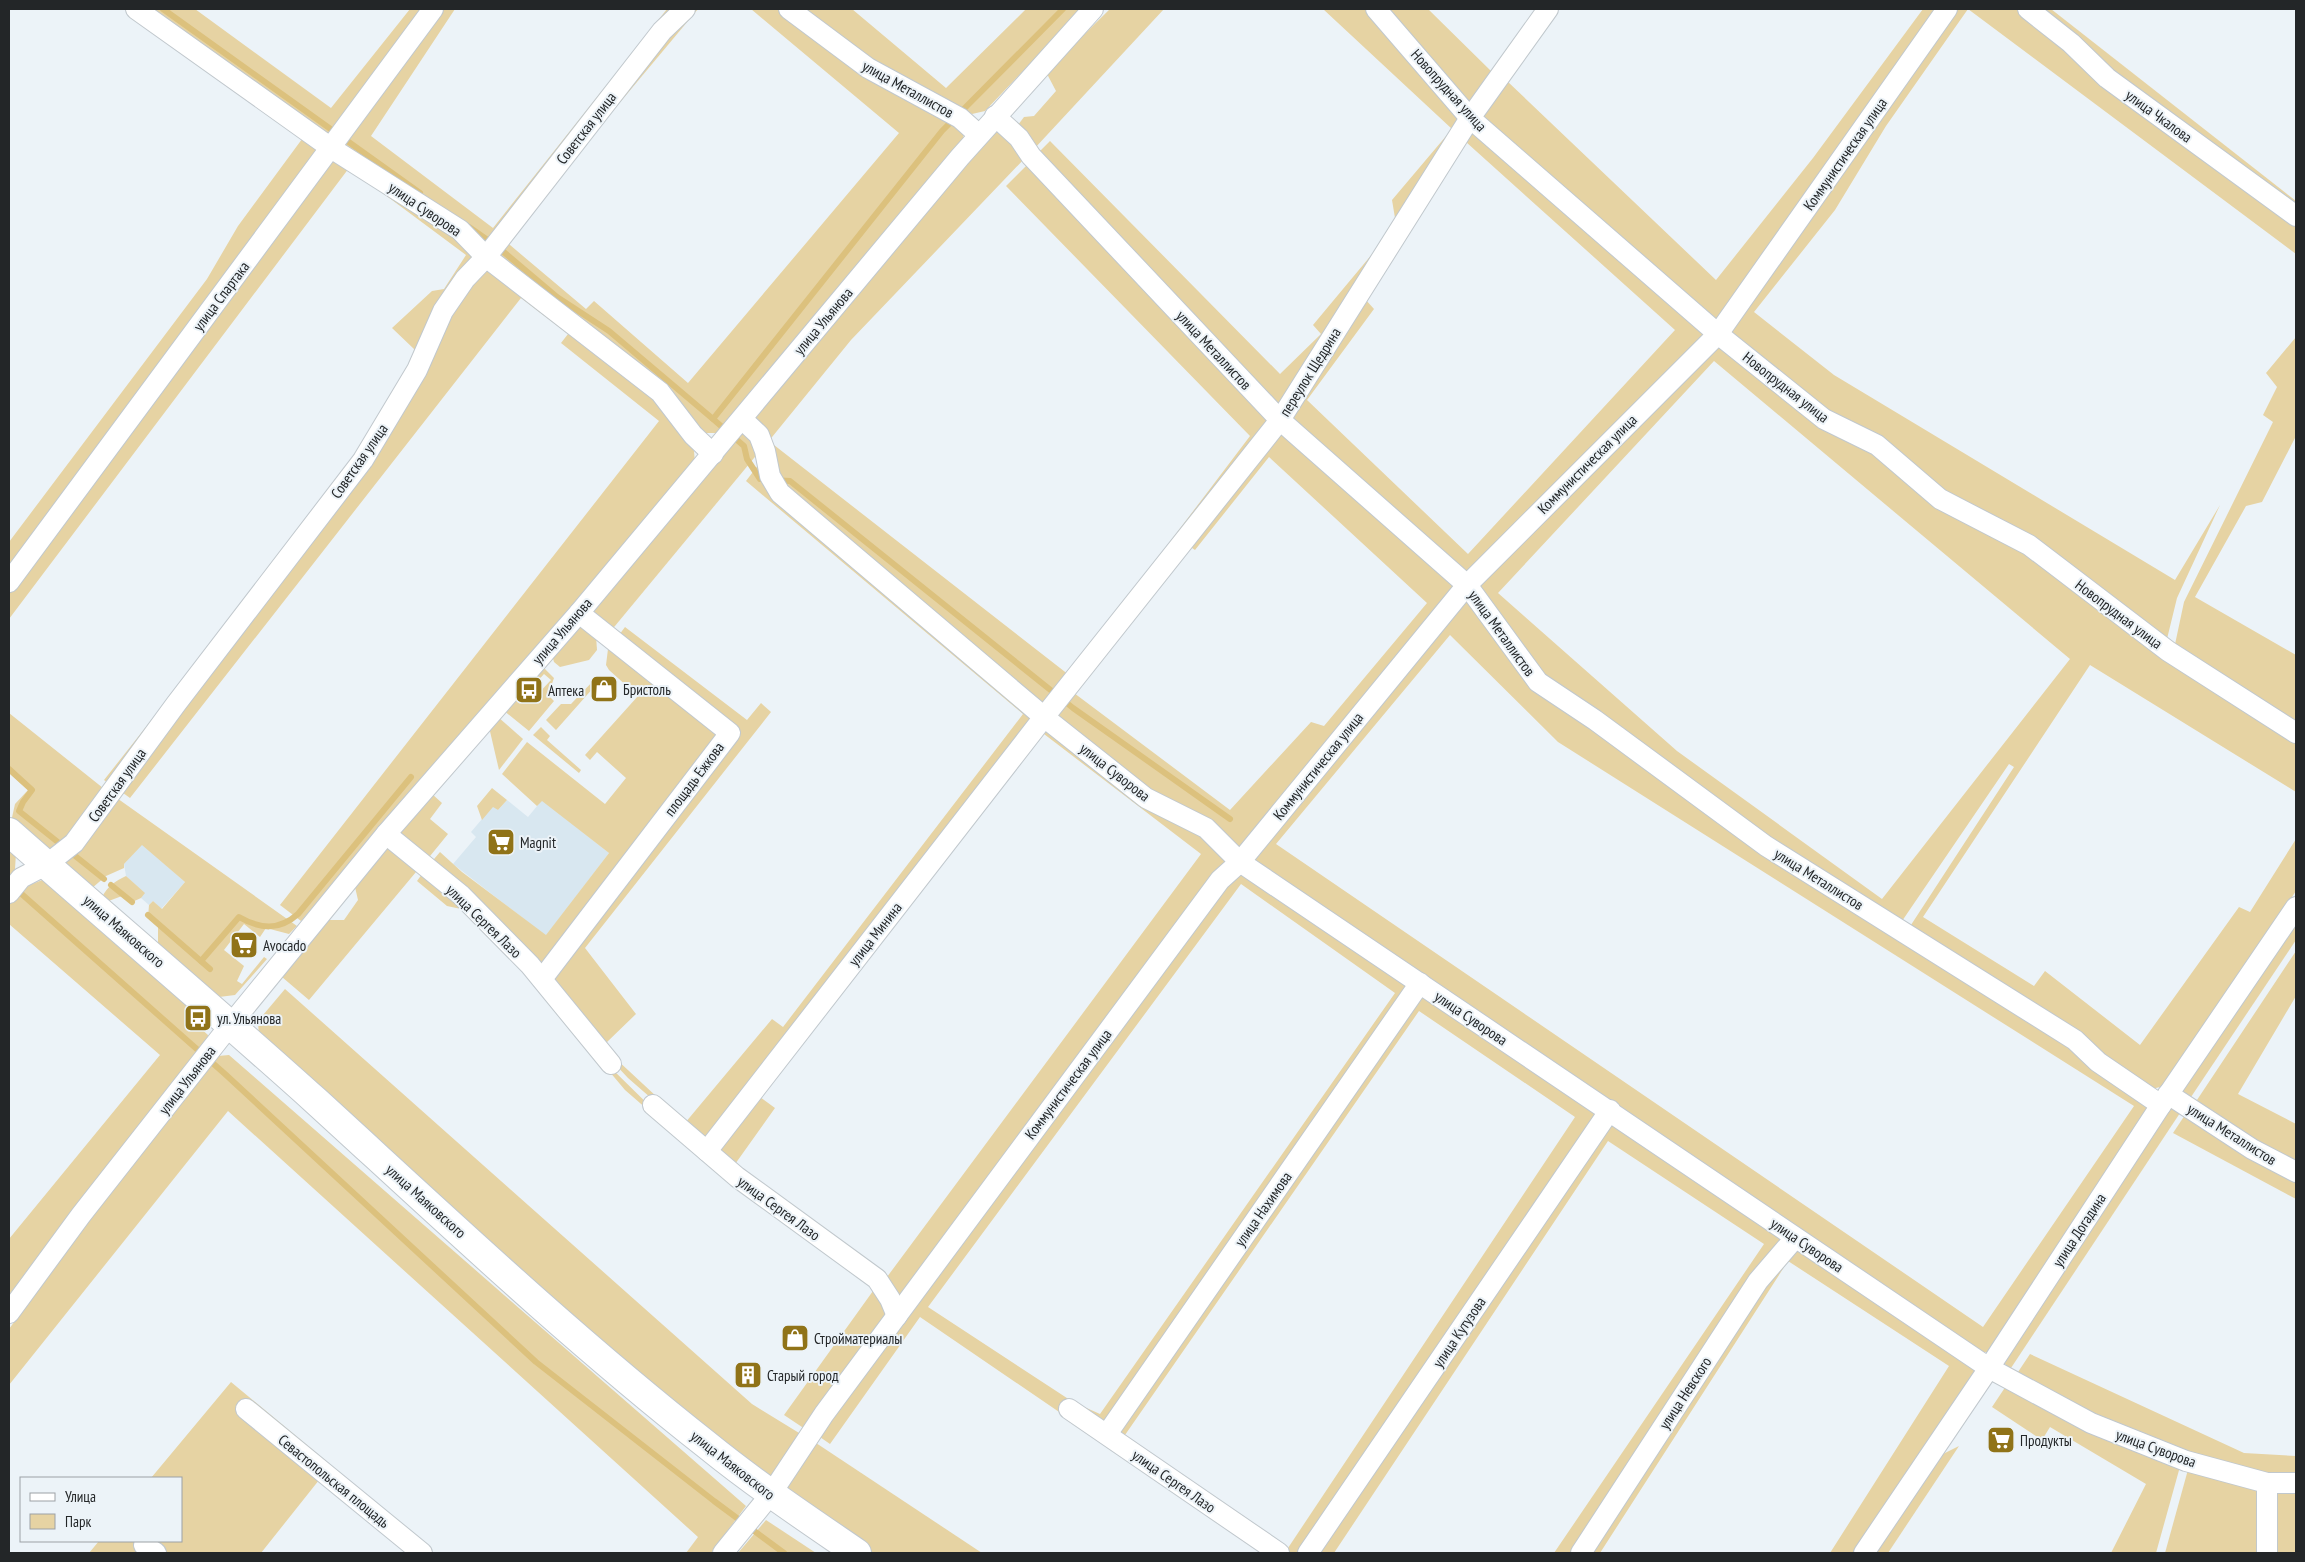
<svg xmlns="http://www.w3.org/2000/svg" width="2305" height="1562" font-family="'PT Sans Narrow',sans-serif">
<rect width="100%" height="100%" fill="#ecf3f8"/>
<!-- built -->
<g fill="#d8e7f0">
<polygon points="507,800 528,817 542,800 609,853 546,936 453,864 476,837 471,832 493,806 498,810"/>
<polygon points="142,844 185,882 161,909 153,901 149,905 141,898 144,893 126,876 124,864"/>
</g>
<!-- green -->
<g fill="#e6d3a3" fill-rule="evenodd">
<polygon points="125,9 131,9 305,134 317,147 318,159 9,574 9,542 207,279 238,226 305,135"/>
<polygon points="143,9 195,9 331,108 410,9 427,9 330,141"/>
<polygon points="439,9 455,9 371,136 493,228 667,9 680,9 488,251 339,147"/>
<polygon points="691,9 698,9 581,149"/>
<polygon points="751,9 782,9 962,129 964,139 719,433 703,433 492,255 504,240 586,309 594,301 688,383 899,133"/>
<polygon points="797,9 852,9 946,88 1026,9 1082,9 985,111 972,114 933,97 870,64"/>
<polygon points="1110,9 1164,9 1034,149 1018,125 1024,117 1034,116 1056,91 1046,72"/>
<polygon points="1323,9 1378,9 1466,118 1281,414 1038,153 1050,141 1280,374 1321,334 1313,325 1373,253 1395,218 1392,200 1452,129"/>
<polygon points="1382,9 1428,9 1491,71 1537,9 1469,112"/>
<polygon points="1923,9 1942,9 1716,326 1476,117 1507,81 1716,280 1813,158"/>
<polygon points="1952,9 2020,9 2296,222 2296,254 1968,9 1886,126 1835,210 1754,312 1834,375 2175,580 2220,505 2177,598 2166,643 1943,495 1827,415 1725,332"/>
<polygon points="2039,9 2051,9 2296,201 2296,210 2110,73"/>
<polygon points="1471,124 1711,332 1472,572 1459,571 1285,418 1365,299 1374,309 1307,400 1468,554 1675,330 1466,142"/>
<polygon points="994,131 1012,141 1026,157 851,340 768,442 755,418"/>
<polygon points="337,156 458,233 481,257 359,458 112,786 104,780 342,479 413,368 414,349 392,328 432,291 444,289 466,255 349,168 9,619 9,590 328,159"/>
<polygon points="1029,163 1274,421 1044,709 784,490 771,451 774,445 1069,675 1250,436 1006,186"/>
<polygon points="486,264 657,395 688,441 694,451 695,463 301,921 280,905 659,421 561,343 568,334 521,298 130,798 119,790 366,464 447,312"/>
<polygon points="2296,337 2296,436 2262,502 2246,506 2195,597 2296,655 2296,727 2174,649 2184,602 2273,422 2263,415 2277,387 2266,373"/>
<path d="M1719 340 1874 449 2026 549 2296 738V792L2090 665 1923 917 2034 986 2045 971 2140 1045 2239 907 2250 912 2296 839V891L2164 1086 2152 1089 1909 928 2014 767 2009 764 1900 924 1769 842 1541 678 1476 590ZM1714 361 2070 659 1882 899 1677 751 1498 593Z"/>
<path d="M1279 426 1451 578 1454 589 1242 856 1150 795 1054 712ZM1269 457 1427 603 1324 726 1311 722 1230 810 1074 693 1189 546 1195 550Z"/>
<polygon points="744,430 759,452 610,632 590,613"/>
<polygon points="762,460 766,476 1037,716 706,1146 628,1078 429,865 440,852 462,872 546,935 609,853 542,801 537,806 502,774 527,742 605,804 626,778 597,752 590,760 585,755 638,696 609,670 606,665 608,649 613,647 616,639 625,627 747,720 761,703 771,712 585,948 636,1014 606,1043 615,1058 685,1123 772,1019 783,1027 1023,714 746,481"/>
<path d="M1463 596 1534 687 2072 1045 2146 1101 2147 1110 1989 1352H1976L1248 859ZM1450 635 1558 742 2134 1106 1983 1327 1276 844Z"/>
<polygon points="581,623 596,636 597,650 589,660 560,667 554,662 552,655"/>
<polygon points="539,669 545,669 554,678 548,695 554,701 529,731 503,710 515,696 529,690 536,696 551,680 544,674 535,684"/>
<polygon points="596,678 602,678 556,730 546,720 561,704 571,704"/>
<polygon points="9,713 108,792 72,841 49,854 11,822 15,804 28,790 9,773"/>
<polygon points="498,717 523,739 499,770 489,727"/>
<path d="M1045 723 1204 832 1233 862 899 1303 712 1150ZM1044 734 1201 854 887 1277 733 1167 775 1108 760 1097Z"/>
<polygon points="541,727 550,736 547,740 581,770 579,773 533,735"/>
<polygon points="492,788 507,800 498,810 493,807 482,820 477,806"/>
<polygon points="432,794 442,803 430,819 448,834 426,861 396,835"/>
<polygon points="114,796 297,926 289,934 266,928 260,937 244,924 224,950 244,966 237,981 242,984 264,957 267,959 235,995 219,997 158,949 158,927 148,917 149,905 153,901 162,909 185,882 142,845 124,864 124,868 106,876 91,889 60,864"/>
<polygon points="389,843 421,866 309,1000 282,977 329,920 344,920 358,900 355,887"/>
<polygon points="9,846 16,853 15,869 9,883"/>
<path d="M1241 869 1413 986 1107 1429 1160 1481 920 1317 830 1444 817 1435ZM1241 884 1395 993 1100 1414 1073 1402 928 1307Z"/>
<polygon points="425,870 460,899 528,967 608,1065 662,1118 736,1181 878,1285 890,1318 808,1431 784,1415 878,1284 724,1176 625,1090 524,970 461,909 447,906 417,881"/>
<path d="M126 876 145 893 141 898 130 903 122 896 106 902 102 897C107 887 115 881 126 876Z"/>
<path d="M48 878 192 1006 189 1018 208 1035 207 1043 195 1060 82 1197 9 1295V1239L160 1055 9 924C9 919 8 913 9 908 11 892 35 882 48 878Z"/>
<polygon points="2296,922 2296,940 2189,1100 2181,1091"/>
<polygon points="2296,951 2296,996 2238,1094 2296,1124 2296,1164 2195,1103"/>
<polygon points="285,989 752,1404 804,1436 769,1479 712,1439 259,1038 258,1021"/>
<path d="M1419 990 1603 1113 1301 1553H1286L1112 1433ZM1419 1011 1575 1117 1288 1548 1125 1435Z"/>
<polygon points="229,1055 746,1506 711,1553 686,1553 698,1537 228,1111 9,1385 9,1329 91,1218 218,1056"/>
<polygon points="2171,1107 2182,1110 2009,1371 2003,1360"/>
<polygon points="2187,1112 2296,1177 2296,1199 2173,1133"/>
<polygon points="1610,1117 1788,1239 1575,1553 1554,1553 1764,1244 1608,1141 1334,1553 1314,1553"/>
<polygon points="1796,1244 1973,1363 1975,1372 1856,1553 1830,1553 1949,1366 1788,1261 1600,1553 1585,1553 1761,1282"/>
<polygon points="2030,1354 2244,1453 2296,1456 2296,1477 2267,1476 2188,1454 2092,1417 2016,1375"/>
<polygon points="231,1382 331,1465 261,1553 89,1553 99,1541 181,1541 181,1478 151,1478"/>
<polygon points="2008,1383 2181,1463 2156,1553 2111,1553 2146,1484 2050,1427 2042,1440 1992,1407"/>
<polygon points="813,1441 982,1553 873,1553 785,1490"/>
<polygon points="1959,1446 1888,1553 1874,1553 1937,1457"/>
<polygon points="2189,1466 2262,1486 2263,1553 2165,1553"/>
<rect x="2273" y="1488" width="23" height="65"/>
<polygon points="766,1520 816,1553 738,1553"/>
</g>
<g fill="none" stroke-linecap="round" stroke-linejoin="round">
<!-- stream -->
<g stroke="#dcc17d" stroke-width="6">
<polyline points="163,9 420,193"/>
<polyline points="469,227 499,248 557,297 609,331 713,419 744,446 747,459 760,479 790,481 1073,708 1230,819"/>
<polyline points="713,419 942,131 1063,9"/>
<polyline points="9,769 32,790 23,802 19,811 104,879"/>
<polyline points="111,885 132,902"/>
<polyline points="16,889 225,1074 536,1362 714,1501 784,1553"/>
<polyline points="148,915 210,969"/>
<path d="M201 961 239 917C260 929 279 931 298 914L411 777"/>
</g>
<defs>
<g id="minor">
<polyline points="136,9 331,148 460,230 486,257 660,392 693,435 713,454"/>
<polyline points="789,9 868,68 960,118 979,135"/>
<polyline points="1376,9 1470,118 1718,334 1824,419 1877,445 1940,499 2029,545 2168,651 2296,733"/>
<polyline points="2028,9 2071,43 2107,78 2296,216"/>
<polyline points="995,116 1019,138 1031,156 1280,420 1467,585 1538,682 1595,720 1766,846 2075,1040 2098,1062 2161,1105"/>
<polyline points="742,419 759,435 765,451 770,476 780,493 1044,717 1146,798 1206,828 1240,862 1989,1368 2091,1423 2186,1461 2267,1483 2296,1483"/>
<polyline points="9,582 433,9"/>
<polyline points="386,834 461,895 530,965 611,1064"/>
<polyline points="9,893 21,878 46,865 74,843 176,704 363,460 417,370 443,311 465,279 486,257 662,31 685,9"/>
<polyline points="542,979 730,733 579,613"/>
<polyline points="2168,1094 2252,1149 2296,1172"/>
<polyline points="653,1105 737,1177 877,1279 890,1299 897,1316"/>
<polyline points="707,1151 1044,717 1280,420 1470,118 1548,9"/>
<polyline points="9,1313 81,1215 231,1024 386,834 579,613 960,157 1093,9"/>
<polyline points="246,1409 422,1553"/>
<polyline points="1069,1409 1279,1553"/>
<polyline points="1107,1434 1420,983"/>
<polyline points="2267,1483 2267,1553"/>
<polyline points="144,1545 156,1553"/>
<polyline points="723,1553 771,1494 824,1414 1220,880 1240,862 1467,585 1718,334 1947,9"/>
<polyline points="1308,1553 1610,1110"/>
<polyline points="1581,1553 1758,1281 1795,1238"/>
<polyline points="1864,1553 1989,1368 2161,1105 2296,907"/>
</g>
<path id="secondary" d="M9 832C111 922 215 1010 316 1101 444 1218 571 1338 707 1445 755 1484 806 1518 857 1553"/>
</defs>
<!-- minor casing -->
<use href="#minor" stroke="#c1c8cd" stroke-width="22"/>
<!-- secondary casing -->
<use href="#secondary" stroke="#c1c8cd" stroke-width="30"/>
<!-- minor -->
<use href="#minor" stroke="#fff" stroke-width="20"/>
<!-- secondary -->
<use href="#secondary" stroke="#fff" stroke-width="28"/>
</g>
<!-- icons -->
<defs>
<symbol id="shop-square" viewBox="-11 -11 22 22"><rect x="-9" y="-9" width="18" height="18" rx="4" fill="#907318" stroke="#ecf3f8"/><path d="M-5-2.5h2.3a2.7 3.5 0 0 1 5.4 0H5L5.5 6h-11ZM-1.5-2.5h3a1.5 2.3 0 0 0-3 0Z" fill="#fff"/></symbol>
<symbol id="bus-square" viewBox="-11 -11 22 22"><rect x="-9" y="-9" width="18" height="18" rx="4" fill="#907318" stroke="#ecf3f8"/><path d="M-5-6H5V4H4V6H2V4H-2V6H-4V4H-5ZM-3.5-4V0h7V-4ZM-3.5 1.2v1.5H-2V1.2ZM2 1.2v1.5H3.5V1.2Z" fill="#fff"/></symbol>
<symbol id="supermarket-square" viewBox="-11 -11 22 22"><rect x="-9" y="-9" width="18" height="18" rx="4" fill="#907318" stroke="#ecf3f8"/><path d="M-6-5.5h2.5l.6 2H6L4.5 2H-2.5L-4.4-4H-6ZM-1.5 3.2a1.3 1.3 0 1 0 .1 0ZM3 3.2a1.3 1.3 0 1 0 .1 0Z" fill="#fff"/></symbol>
<symbol id="building-square" viewBox="-11 -11 22 22"><rect x="-9" y="-9" width="18" height="18" rx="4" fill="#907318" stroke="#ecf3f8"/><path d="M-4-6H4V6H1V3H-1V6H-4ZM-2.5-4.3h1.7v1.8h-1.7ZM.8-4.3h1.7v1.8H.8ZM-2.5-1h1.7V.8h-1.7ZM.8-1h1.7V.8H.8Z" fill="#fff"/></symbol>
</defs>
<g fill-rule="evenodd">
<use href="#shop-square" x="588" y="673" width="32" height="32"/>
<use href="#bus-square" x="513" y="674" width="32" height="32"/>
<use href="#supermarket-square" x="485" y="826" width="32" height="32"/>
<use href="#supermarket-square" x="228" y="929" width="32" height="32"/>
<use href="#bus-square" x="182" y="1002" width="32" height="32"/>
<use href="#shop-square" x="779" y="1322" width="32" height="32"/>
<use href="#building-square" x="732" y="1359" width="32" height="32"/>
<use href="#supermarket-square" x="1985" y="1424" width="32" height="32"/>
</g>
<g text-anchor="middle" dominant-baseline="central" stroke-width="4" stroke-linejoin="round" paint-order="stroke">
<!-- street labels -->
<g font-size="15" fill="#232628" stroke="#ecf3f8">
<text transform="translate(908 89) rotate(29)">улица Металлистов</text>
<text transform="translate(1449 90) rotate(48)">Новопрудная улица</text>
<text transform="translate(2159 116) rotate(36)">улица Чкалова</text>
<text transform="translate(586 128) rotate(-52)">Советская улица</text>
<text transform="translate(1845 154) rotate(-55)">Коммунистическая улица</text>
<text transform="translate(425 209) rotate(34)">улица Суворова</text>
<text transform="translate(221 296) rotate(-53)">улица Спартака</text>
<text transform="translate(823 321) rotate(-50)">улица Ульянова</text>
<text transform="translate(1214 350) rotate(47)">улица Металлистов</text>
<text transform="translate(1310 372) rotate(-58)">переулок Щедрина</text>
<text transform="translate(1786 387) rotate(38)">Новопрудная улица</text>
<text transform="translate(359 461) rotate(-55)">Советская улица</text>
<text transform="translate(1587 464) rotate(-45)">Коммунистическая улица</text>
<text transform="translate(2119 614) rotate(37)">Новопрудная улица</text>
<text transform="translate(562 631) rotate(-49)">улица Ульянова</text>
<text transform="translate(1502 633) rotate(54)">улица Металлистов</text>
<text transform="translate(1318 766) rotate(-51)">Коммунистическая улица</text>
<text transform="translate(1115 772) rotate(38)">улица Суворова</text>
<text transform="translate(694 779) rotate(-53)">площадь Ежкова</text>
<text transform="translate(117 785) rotate(-54)">Советская улица</text>
<text transform="translate(1819 879) rotate(32)">улица Металлистов</text>
<text transform="translate(484 921) rotate(44)">улица Сергея Лазо</text>
<text transform="translate(124 931) rotate(41)">улица Маяковского</text>
<text transform="translate(875 934) rotate(-52)">улица Минина</text>
<text transform="translate(1471 1018) rotate(34)">улица Суворова</text>
<text transform="translate(187 1080) rotate(-52)">улица Ульянова</text>
<text transform="translate(1068 1084) rotate(-53)">Коммунистическая улица</text>
<text transform="translate(2232 1134) rotate(32)">улица Металлистов</text>
<text transform="translate(426 1201) rotate(42)">улица Маяковского</text>
<text transform="translate(779 1208) rotate(36)">улица Сергея Лазо</text>
<text transform="translate(1263 1209) rotate(-55)">улица Нахимова</text>
<text transform="translate(2079 1230) rotate(-57)">улица Догадина</text>
<text transform="translate(1807 1245) rotate(34)">улица Суворова</text>
<text transform="translate(1459 1332) rotate(-56)">улица Кутузова</text>
<text transform="translate(1685 1393) rotate(-57)">улица Невского</text>
<text transform="translate(2156 1448) rotate(20)">улица Суворова</text>
<text transform="translate(733 1465) rotate(38)">улица Маяковского</text>
<text transform="translate(334 1481) rotate(39)">Севастопольская площадь</text>
<text transform="translate(1174 1481) rotate(35)">улица Сергея Лазо</text>
</g>
<!-- poi labels -->
<g font-size="15" fill="#232628" stroke="#ecf3f8" text-anchor="start">
<text x="623" y="689">Бристоль</text>
<text x="548" y="690">Аптека</text>
<text x="520" y="842">Magnit</text>
<text x="263" y="945">Avocado</text>
<text x="217" y="1018">ул. Ульянова</text>
<text x="814" y="1338">Стройматериалы</text>
<text x="767" y="1375">Старый город</text>
<text x="2020" y="1440">Продукты</text>
</g>
</g>
<!-- border -->
<rect width="2305" height="1562" fill="none" stroke="#232628" stroke-width="20"/>
<!-- legend -->
<rect x="20" y="1477" width="162" height="65" fill="#ecf3f8" stroke="#9ca1a5"/>
<rect x="30" y="1493" width="25" height="8" fill="#ffffff" stroke="#9ca1a5"/>
<text x="65" y="1502" font-size="15" fill="#232628">Улица</text>
<rect x="30" y="1514" width="25" height="15" fill="#e6d3a3" stroke="#9ca1a5"/>
<text x="65" y="1527" font-size="15" fill="#232628">Парк</text>
</svg>
